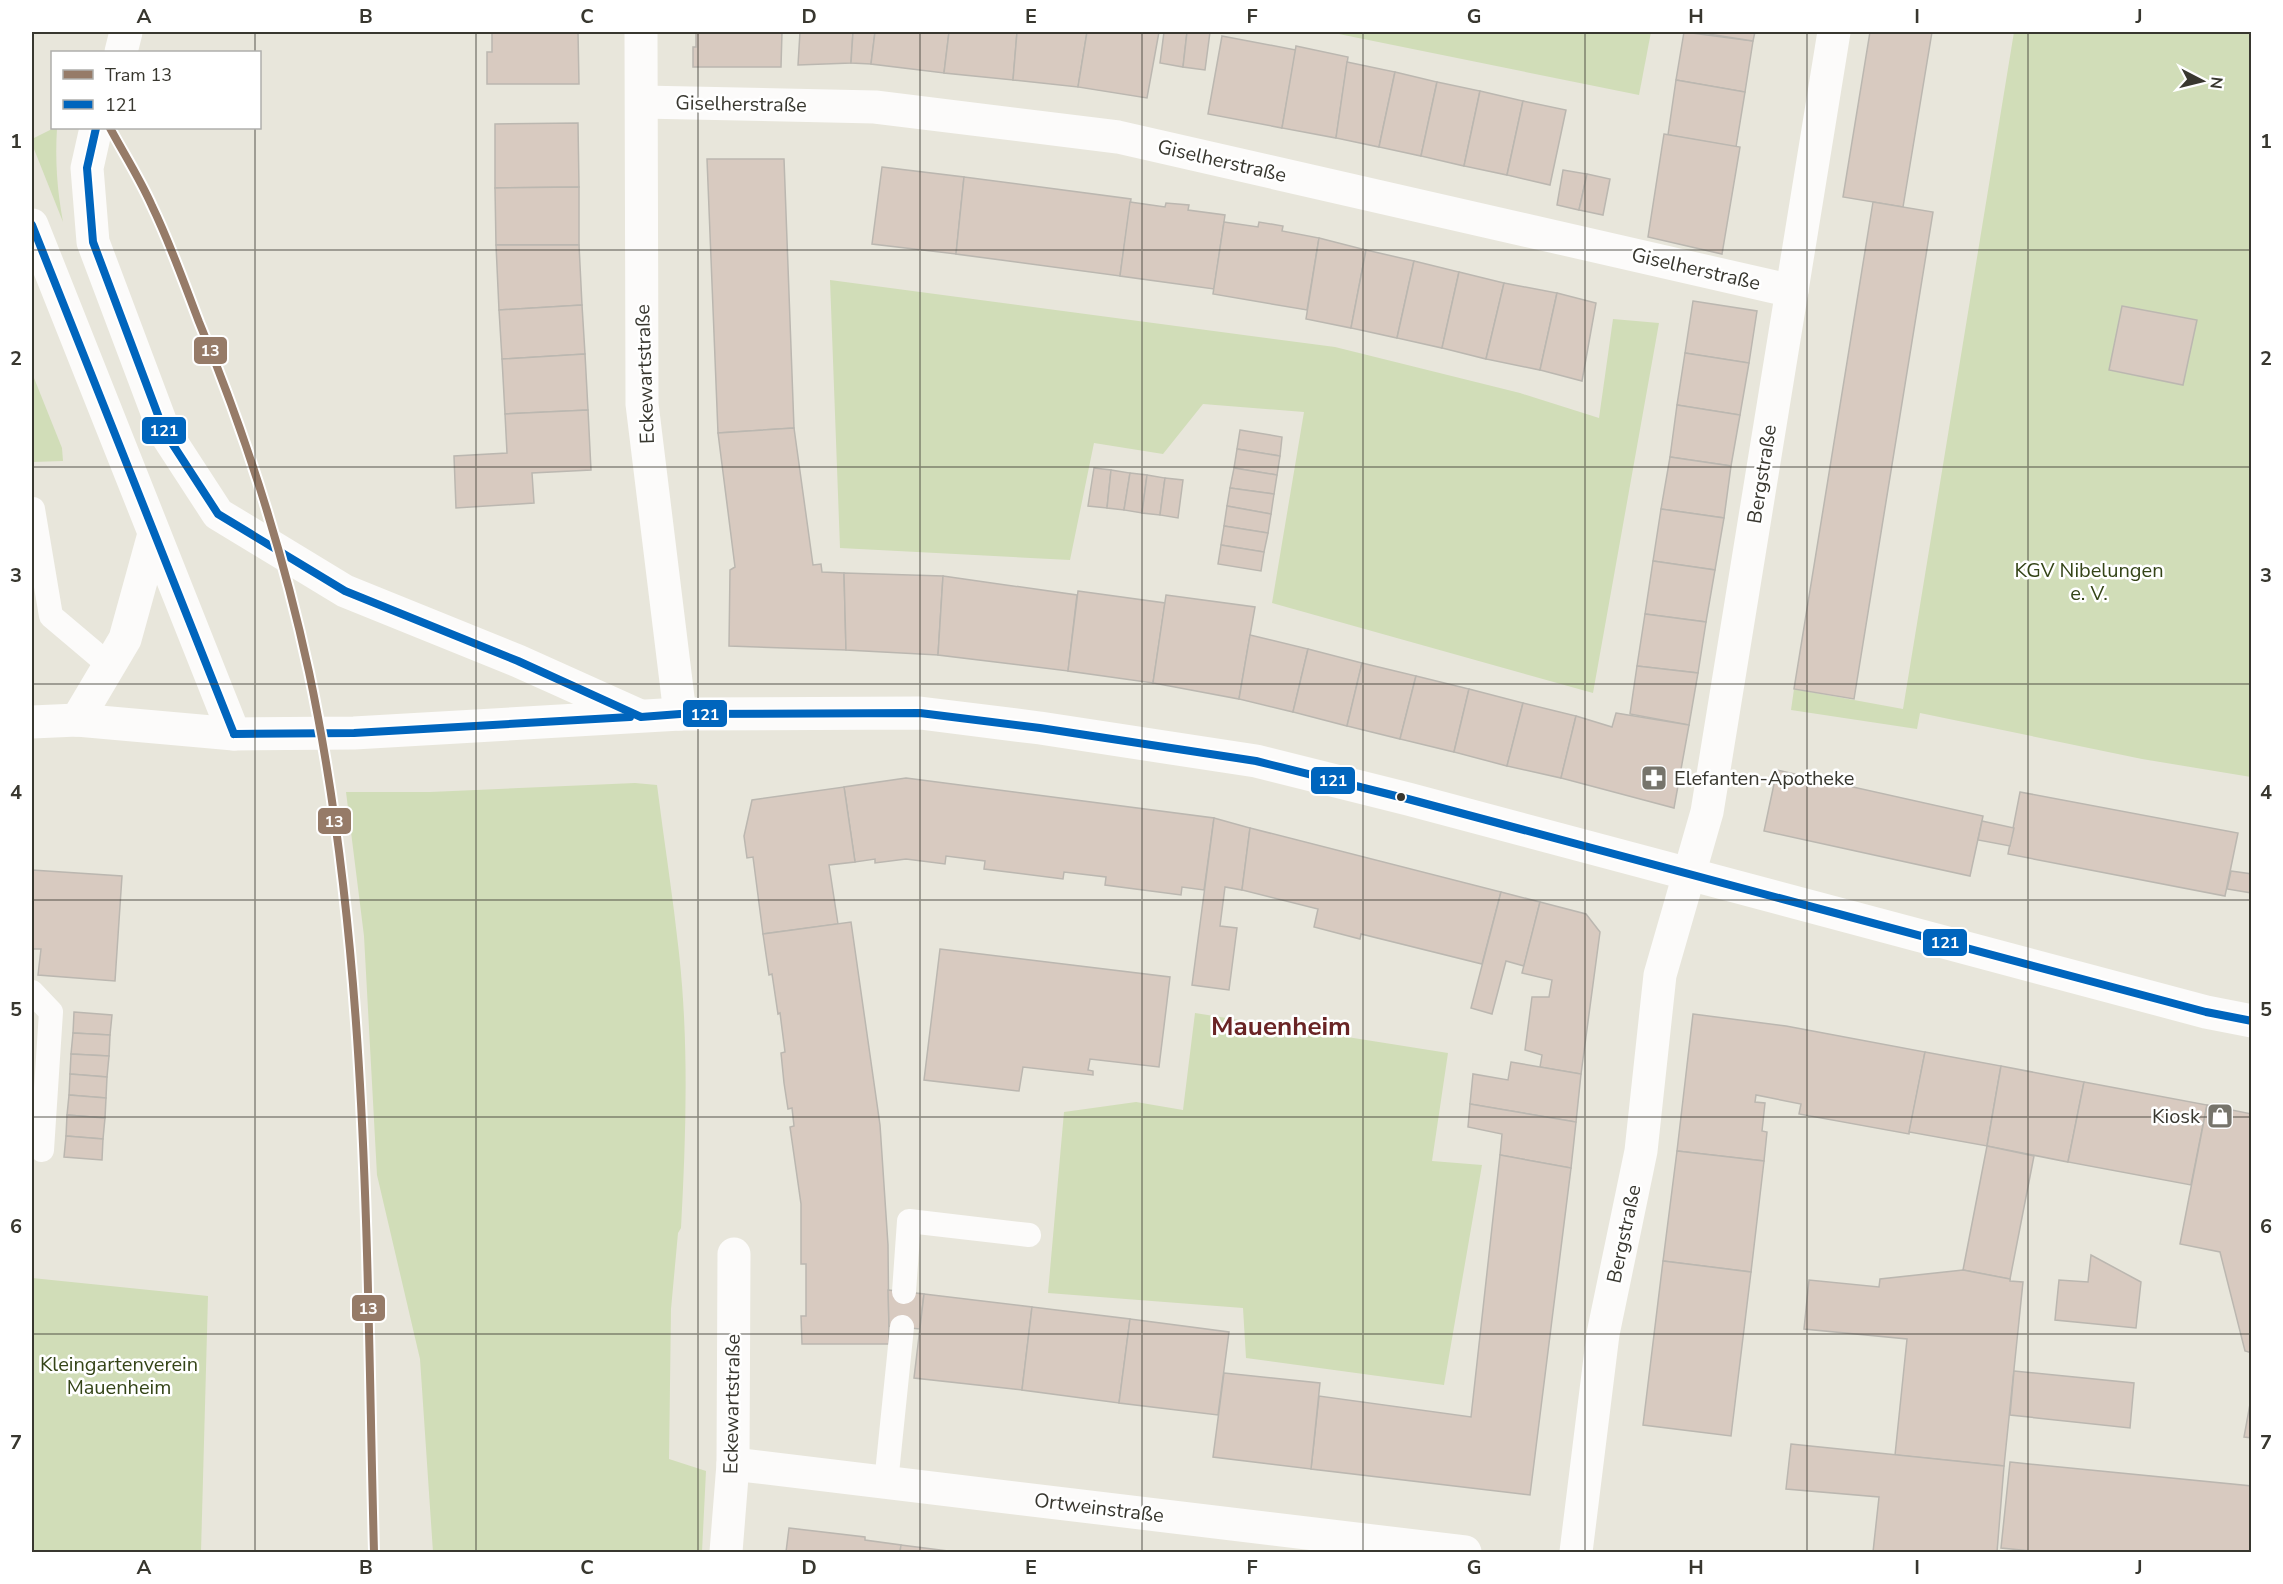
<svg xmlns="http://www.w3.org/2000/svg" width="2283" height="1584" font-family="'Nunito Sans',sans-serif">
<rect width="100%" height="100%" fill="#e8e6db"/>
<!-- green -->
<g fill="#d1ddb8">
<polygon points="1329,32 1651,32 1639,95"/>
<polygon points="2014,32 2251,32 2251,777 2142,759 1920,713 1917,729 1791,710 1794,689 1903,709"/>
<path d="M54 128H57C55 160 57 190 63 222L32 144V139Z"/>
<polygon points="830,280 1335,347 1520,393 1599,418 1613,319 1659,323 1593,693 1272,603 1304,412 1203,404 1163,454 1094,443 1070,560 840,548"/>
<polygon points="32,373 62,448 63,461 32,462"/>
<path d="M635 783 657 785C664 841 673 897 679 953 689 1044 686 1137 681 1228L678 1233 671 1309 669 1459 706 1471 702 1552H433L420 1359 377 1175 364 936 346 792H430Z"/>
<polygon points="1195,1013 1448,1053 1432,1161 1482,1165 1444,1385 1246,1358 1243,1308 1048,1293 1064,1112 1136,1102 1183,1110"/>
<polygon points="32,1278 208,1296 201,1552 32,1552"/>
</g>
<!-- building -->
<g fill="#d8cac0" stroke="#bbb7b0" stroke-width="1.5">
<polygon points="492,32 578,32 579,84 487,84 487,52 492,52"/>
<polygon points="696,32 782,32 781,67 693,67 693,47 696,47"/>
<polygon points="800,32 853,32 851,63 798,65"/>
<polygon points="853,32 875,32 871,64 851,63"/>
<polygon points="875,32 949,32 944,73 871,64"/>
<polygon points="949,32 1017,32 1013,80 944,73"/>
<polygon points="1017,32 1087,32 1078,87 1013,80"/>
<polygon points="1087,32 1159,32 1147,98 1078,87"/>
<polygon points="1164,32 1187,32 1183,67 1160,63"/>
<polygon points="1187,32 1210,32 1205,70 1183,67"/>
<polygon points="1684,32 1753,41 1745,92 1676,80"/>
<polygon points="1696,32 1755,32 1753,41"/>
<polygon points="1870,32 1932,32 1903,207 1843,197"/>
<polygon points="1222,36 1296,50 1282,128 1208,114"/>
<polygon points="1296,46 1348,57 1336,138 1282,128"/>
<polygon points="1347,62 1395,72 1379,147 1336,138"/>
<polygon points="1395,72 1437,82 1421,156 1379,147"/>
<polygon points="1676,80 1745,92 1736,147 1668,135"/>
<polygon points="1437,82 1480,91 1464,166 1421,156"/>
<polygon points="1480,91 1523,101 1507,175 1464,166"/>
<polygon points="1523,101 1566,110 1550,185 1507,175"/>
<polygon points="578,123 579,187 495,188 495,124"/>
<polygon points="1664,134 1740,147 1722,254 1648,237"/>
<polygon points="707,159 784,159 794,428 718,433"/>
<polygon points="882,167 964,177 956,254 872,244"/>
<polygon points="1563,170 1587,174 1579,210 1557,205"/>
<polygon points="1587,174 1610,179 1603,215 1579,210"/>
<polygon points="964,177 1131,199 1120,276 956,254"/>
<polygon points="579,187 579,245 496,245 495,188"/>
<polygon points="1130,202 1165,207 1166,203 1189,205 1188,210 1225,215 1214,289 1120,276"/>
<polygon points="1873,202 1933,212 1854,699 1794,689"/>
<polygon points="1224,222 1258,227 1259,222 1283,226 1282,231 1319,238 1307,310 1213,294"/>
<polygon points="1319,238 1366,250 1351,328 1306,319"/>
<polygon points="496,245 579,245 582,305 499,310"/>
<polygon points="1366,250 1414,261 1397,338 1351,328"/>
<polygon points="1414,261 1459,272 1442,348 1397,338"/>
<polygon points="1459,272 1504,283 1486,359 1442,348"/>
<polygon points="1504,283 1557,293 1540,370 1486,359"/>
<polygon points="1557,293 1596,303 1582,381 1540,370"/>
<polygon points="1693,301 1757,311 1749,363 1685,353"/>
<polygon points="582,305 585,354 502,359 499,310"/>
<polygon points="2122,306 2197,320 2183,385 2109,370"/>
<polygon points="1685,353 1749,363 1740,415 1677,405"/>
<polygon points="585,354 588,410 505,414 502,359"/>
<polygon points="1677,405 1740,415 1731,466 1670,457"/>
<polygon points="588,410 591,470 532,473 534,503 456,508 454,456 507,453 505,414"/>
<polygon points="794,428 813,565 821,564 822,572 844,573 846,650 729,646 730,570 735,567 718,433"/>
<polygon points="1240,430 1282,437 1280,456 1237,449"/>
<polygon points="1237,449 1280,456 1277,475 1234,468"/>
<polygon points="1670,457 1731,466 1724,518 1661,509"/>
<polygon points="1094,468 1111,470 1107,508 1088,506"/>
<polygon points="1234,468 1277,475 1274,494 1230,488"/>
<polygon points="1111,470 1130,473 1124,510 1107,508"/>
<polygon points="1130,473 1147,475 1142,513 1124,510"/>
<polygon points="1147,475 1165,478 1160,515 1142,513"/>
<polygon points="1165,478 1183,480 1178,518 1160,515"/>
<polygon points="1230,488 1274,494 1271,514 1227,506"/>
<polygon points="1227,506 1271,514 1268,533 1224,526"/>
<polygon points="1661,509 1724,518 1715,570 1653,561"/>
<polygon points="1224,526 1268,533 1264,552 1221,545"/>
<polygon points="1221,545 1264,552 1261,571 1218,564"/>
<polygon points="1653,561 1715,570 1706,622 1645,614"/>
<polygon points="844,573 943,576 938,655 846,650"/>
<polygon points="943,576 1077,595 1068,671 938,655"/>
<polygon points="1078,591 1165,603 1153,683 1068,671"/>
<polygon points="1166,595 1255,607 1239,699 1153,683"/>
<polygon points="1645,614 1706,622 1698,673 1637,666"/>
<polygon points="1250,635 1308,649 1293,712 1239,699"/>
<polygon points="1308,649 1362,663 1347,726 1293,712"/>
<polygon points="1362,663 1416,676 1400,739 1347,726"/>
<polygon points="1637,666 1698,673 1689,725 1630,714"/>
<polygon points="1416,676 1469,689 1454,752 1400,739"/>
<polygon points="1469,689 1523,703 1507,766 1454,752"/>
<polygon points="1523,703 1576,716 1561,778 1507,766"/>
<polygon points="1616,713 1689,725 1674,808 1561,778 1576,716 1612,727"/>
<polygon points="1777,770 1983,816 1970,876 1764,831"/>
<polygon points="906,778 1214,818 1204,890 1182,887 1181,895 1105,885 1106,877 1064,872 1063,879 984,869 985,861 946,856 945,864 906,859 875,863 875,859 855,862 844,787"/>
<polygon points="844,787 855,862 829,865 838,924 763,934 753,857 747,858 744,836 752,800"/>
<polygon points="2020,792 2238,833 2225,896 2008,854"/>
<polygon points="1214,818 1250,828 1242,890 1225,887 1220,926 1237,928 1229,990 1192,985"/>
<polygon points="1982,821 2014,828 2010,846 1978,840"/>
<polygon points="1250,828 1501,892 1482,964 1361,934 1360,939 1314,927 1318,909 1242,890"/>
<polygon points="32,870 122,876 115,981 38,975 41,949 32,949"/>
<polygon points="2231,871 2252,874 2252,893 2227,889"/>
<polygon points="1501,892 1540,902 1524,966 1506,961 1492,1014 1471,1008"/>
<polygon points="1540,902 1586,914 1600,932 1581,1074 1540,1067 1542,1055 1525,1050 1532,997 1549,997 1552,980 1522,973"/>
<polygon points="851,922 880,1125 888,1245 889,1344 802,1344 801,1316 806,1316 806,1264 801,1264 801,1204 790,1127 794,1126 792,1108 788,1109 784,1083 781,1053 785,1052 780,1013 778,1014 772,974 769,975 763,934"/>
<polygon points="940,949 1170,977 1159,1067 1090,1059 1088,1070 1093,1071 1093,1075 1023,1067 1019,1091 924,1080"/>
<polygon points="74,1012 112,1015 110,1035 73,1033"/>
<polygon points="1693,1014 1786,1026 1925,1052 1909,1134 1799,1114 1801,1104 1756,1095 1755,1102 1765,1103 1762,1131 1767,1132 1764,1161 1677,1151"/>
<polygon points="73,1033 110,1035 109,1056 71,1054"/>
<polygon points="1925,1052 2001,1066 1987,1146 1909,1132"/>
<polygon points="71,1054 109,1056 107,1077 70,1074"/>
<polygon points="1511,1062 1581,1074 1576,1122 1470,1104 1473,1074 1508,1080"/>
<polygon points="2001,1066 2084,1082 2068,1162 1987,1146"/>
<polygon points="70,1074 107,1077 106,1098 69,1095"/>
<polygon points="2084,1082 2207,1105 2191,1185 2068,1162"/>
<polygon points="69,1095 106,1098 105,1118 67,1115"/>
<polygon points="1470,1104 1576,1122 1571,1168 1500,1155 1502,1134 1468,1127"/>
<polygon points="2207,1105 2252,1114 2252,1353 2245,1351 2220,1252 2180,1244"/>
<polygon points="67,1115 105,1118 103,1139 66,1136"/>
<polygon points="66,1136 103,1139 102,1160 64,1157"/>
<polygon points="1987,1146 2034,1156 2010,1279 1963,1270"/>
<polygon points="1677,1151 1764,1161 1751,1272 1663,1261"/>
<polygon points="1500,1155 1571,1168 1530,1495 1311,1469 1319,1396 1471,1417"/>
<polygon points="2091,1255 2141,1282 2136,1328 2055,1320 2059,1280 2088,1282"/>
<polygon points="1663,1261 1751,1272 1731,1436 1643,1425"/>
<polygon points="1963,1270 2010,1279 2010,1281 2023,1282 2004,1466 1895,1455 1907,1339 1804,1329 1809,1280 1879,1287 1880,1279"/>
<polygon points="888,1290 924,1294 920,1329 889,1326"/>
<polygon points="924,1294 1032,1307 1022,1390 914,1378"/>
<polygon points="1032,1307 1130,1319 1119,1403 1022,1390"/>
<polygon points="1130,1319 1229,1332 1218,1415 1119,1403"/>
<polygon points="2014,1371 2134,1383 2130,1428 2010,1415"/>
<polygon points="1224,1373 1320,1383 1311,1469 1213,1457"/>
<polygon points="2252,1393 2252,1438 2244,1437"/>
<polygon points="1791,1444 2004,1466 1997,1552 1873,1552 1879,1497 1786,1489"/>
<polygon points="2010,1462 2252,1486 2252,1552 2043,1552 2001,1548"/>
<polygon points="789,1528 865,1537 865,1540 901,1545 900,1552 786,1552"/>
<polygon points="901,1545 956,1552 963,1552 900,1552"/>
</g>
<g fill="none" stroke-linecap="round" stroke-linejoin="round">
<!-- lane -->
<g stroke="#fcfbfa" stroke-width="24">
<polyline points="33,509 51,616 109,665"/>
<polyline points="32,992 51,1012 42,1150"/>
<polyline points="904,1292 909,1221 1029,1235"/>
<polyline points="886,1483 902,1327"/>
</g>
<!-- street -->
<g stroke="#fcfbfa" stroke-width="33">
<polyline points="641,32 642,404 680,714"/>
<polyline points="642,102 875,107 1118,137 1792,291"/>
<polyline points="77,720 125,639 154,534"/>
<polyline points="32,722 77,720 234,734"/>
<polyline points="733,1464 1465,1552"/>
<polyline points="726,1552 733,1464 734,1254"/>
<polyline points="1576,1552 1603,1334 1641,1151 1660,975 1707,812 1834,32"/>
</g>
<!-- secondary -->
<g stroke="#fcfbfa" stroke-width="33">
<polyline points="121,52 126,32"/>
<polyline points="96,128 87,168 93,242 164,431 218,514 345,591 518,661 638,715"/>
<polyline points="32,225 234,734 354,733 680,714 920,713 1040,728 1256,761 1408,799 2206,1012 2252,1021"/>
</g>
<defs>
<g id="bus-1">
<polyline points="96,128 87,168 93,242 164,431 218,514 345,591 518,661 641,717 680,714 920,713 1040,728 1256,761 1408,799 2206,1012 2252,1021"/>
<polyline points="32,225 234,734"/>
<polyline points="234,734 354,733 630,717"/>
</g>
</defs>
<!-- bus-1 casing -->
<use href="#bus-1" stroke="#fff" stroke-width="12"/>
<!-- bus-1 -->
<use href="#bus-1" stroke="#0065bd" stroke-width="8"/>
<defs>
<path id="tram-1" d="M110 128C124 154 140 179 152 206 170 243 184 283 199 322 246 435 283 552 309 672 370 960 366 1259 374 1552"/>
</defs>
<!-- tram-1 casing -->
<use href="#tram-1" stroke="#fff" stroke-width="12"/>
<!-- tram-1 -->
<use href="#tram-1" stroke="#967b68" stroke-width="8"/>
</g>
<!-- grid -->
<path fill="none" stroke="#38372f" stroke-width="1.5" stroke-opacity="0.55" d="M255 32V52M476 32V1552M698 32V1552M920 32V1552M1142 32V1552M1363 32V1552M1585 32V1552M1807 32V1552M2028 32V1552M255 128V1552M32 250H2252M32 467H2252M32 684H2252M32 900H2252M32 1117H2252M32 1334H2252"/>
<!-- icons -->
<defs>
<symbol id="pharmacy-square" viewBox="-11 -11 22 22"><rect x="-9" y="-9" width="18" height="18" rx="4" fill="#76746b" stroke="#fff"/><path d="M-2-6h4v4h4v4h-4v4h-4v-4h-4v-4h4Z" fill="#fff"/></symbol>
<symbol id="shop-square" viewBox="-11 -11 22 22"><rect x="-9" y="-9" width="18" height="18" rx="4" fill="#76746b" stroke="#fff"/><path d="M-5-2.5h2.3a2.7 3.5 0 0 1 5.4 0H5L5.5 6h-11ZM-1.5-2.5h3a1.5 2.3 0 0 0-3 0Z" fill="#fff"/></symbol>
</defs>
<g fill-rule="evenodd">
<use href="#pharmacy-square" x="1639" y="763" width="30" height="30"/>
<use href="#shop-square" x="2205" y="1101" width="30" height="30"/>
</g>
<!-- markers -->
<circle fill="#38372f" stroke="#fff" stroke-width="2" cx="1401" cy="797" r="5"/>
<g text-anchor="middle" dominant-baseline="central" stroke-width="5" stroke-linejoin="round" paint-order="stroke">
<!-- street labels -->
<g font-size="20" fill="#38372f" stroke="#fff">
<text transform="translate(741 104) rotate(1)">Giselherstraße</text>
<text transform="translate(1222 161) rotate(13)">Giselherstraße</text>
<text transform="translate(1696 269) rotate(13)">Giselherstraße</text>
<text transform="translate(645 374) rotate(-92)">Eckewartstraße</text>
<text transform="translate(1762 474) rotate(-81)">Bergstraße</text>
<text transform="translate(1624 1234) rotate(-78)">Bergstraße</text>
<text transform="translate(732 1404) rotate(-89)">Eckewartstraße</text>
<text transform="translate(1099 1508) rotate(7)">Ortweinstraße</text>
</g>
<!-- park labels -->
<g font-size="20" fill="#344417" stroke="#fff">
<text x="2089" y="570">KGV Nibelungen<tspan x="2089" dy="23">e. V.</tspan></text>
<text x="119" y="1364">Kleingartenverein<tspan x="119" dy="23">Mauenheim</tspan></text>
</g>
<!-- poi labels -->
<g font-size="20" fill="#38372f" stroke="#fff" text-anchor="start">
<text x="1674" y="778">Elefanten-Apotheke</text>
<text x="2200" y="1116" text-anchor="end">Kiosk</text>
</g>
<!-- district labels -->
<g font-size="26" font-weight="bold" fill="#6a2425" stroke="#fff">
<text x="1281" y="1026">Mauenheim</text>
</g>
</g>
<g stroke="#fff" stroke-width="2">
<rect x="193" y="336" width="35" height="29" rx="6" fill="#967b68"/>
<rect x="141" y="416" width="46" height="29" rx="6" fill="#0065bd"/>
<rect x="682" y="699" width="46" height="29" rx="6" fill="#0065bd"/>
<rect x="1310" y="766" width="46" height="29" rx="6" fill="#0065bd"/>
<rect x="317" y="807" width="35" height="28" rx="6" fill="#967b68"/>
<rect x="1922" y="928" width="46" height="29" rx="6" fill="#0065bd"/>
<rect x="351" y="1294" width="35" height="28" rx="6" fill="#967b68"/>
</g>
<g font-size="16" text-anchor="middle" font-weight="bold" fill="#fff">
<text x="210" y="356">13</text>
<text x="164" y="436">121</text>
<text x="705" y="720">121</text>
<text x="1333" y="786">121</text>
<text x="334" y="827">13</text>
<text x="1945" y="948">121</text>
<text x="368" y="1314">13</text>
</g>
<!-- border -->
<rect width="2283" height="1584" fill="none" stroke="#ffffff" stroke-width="66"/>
<!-- legend -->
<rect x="51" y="51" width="210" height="78" fill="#ffffff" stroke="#afafac" stroke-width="1.5"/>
<rect x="63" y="70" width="30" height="9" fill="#967b68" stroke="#afafac" stroke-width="1.5"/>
<text x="105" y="81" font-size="18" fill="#38372f">Tram 13</text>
<rect x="63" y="100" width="30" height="9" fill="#0065bd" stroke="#afafac" stroke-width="1.5"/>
<text x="105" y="111" font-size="18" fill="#38372f">121</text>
<!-- north arrow -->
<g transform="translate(2202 81) rotate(97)" stroke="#ffffff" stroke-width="4.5" paint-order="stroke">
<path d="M0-4.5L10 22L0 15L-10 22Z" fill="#38372f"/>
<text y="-9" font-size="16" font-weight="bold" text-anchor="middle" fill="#38372f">N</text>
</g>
<rect x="33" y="33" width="2217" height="1518" fill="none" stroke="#38372f" stroke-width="2"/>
<g font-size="20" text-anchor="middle" font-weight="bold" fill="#38372f">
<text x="144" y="23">A</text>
<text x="366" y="23">B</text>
<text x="587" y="23">C</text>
<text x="809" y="23">D</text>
<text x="1031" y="23">E</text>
<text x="1252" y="23">F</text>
<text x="1474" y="23">G</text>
<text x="1696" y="23">H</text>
<text x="1917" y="23">I</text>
<text x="2139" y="23">J</text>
<text x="16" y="148">1</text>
<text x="2266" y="148">1</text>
<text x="16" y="365">2</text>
<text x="2266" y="365">2</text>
<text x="16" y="582">3</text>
<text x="2266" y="582">3</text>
<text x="16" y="799">4</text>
<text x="2266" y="799">4</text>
<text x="16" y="1016">5</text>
<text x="2266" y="1016">5</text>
<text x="16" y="1233">6</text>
<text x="2266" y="1233">6</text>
<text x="16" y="1449">7</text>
<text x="2266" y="1449">7</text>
<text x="144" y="1574">A</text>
<text x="366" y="1574">B</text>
<text x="587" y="1574">C</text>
<text x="809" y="1574">D</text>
<text x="1031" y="1574">E</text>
<text x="1252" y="1574">F</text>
<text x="1474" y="1574">G</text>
<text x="1696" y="1574">H</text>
<text x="1917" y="1574">I</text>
<text x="2139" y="1574">J</text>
</g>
</svg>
